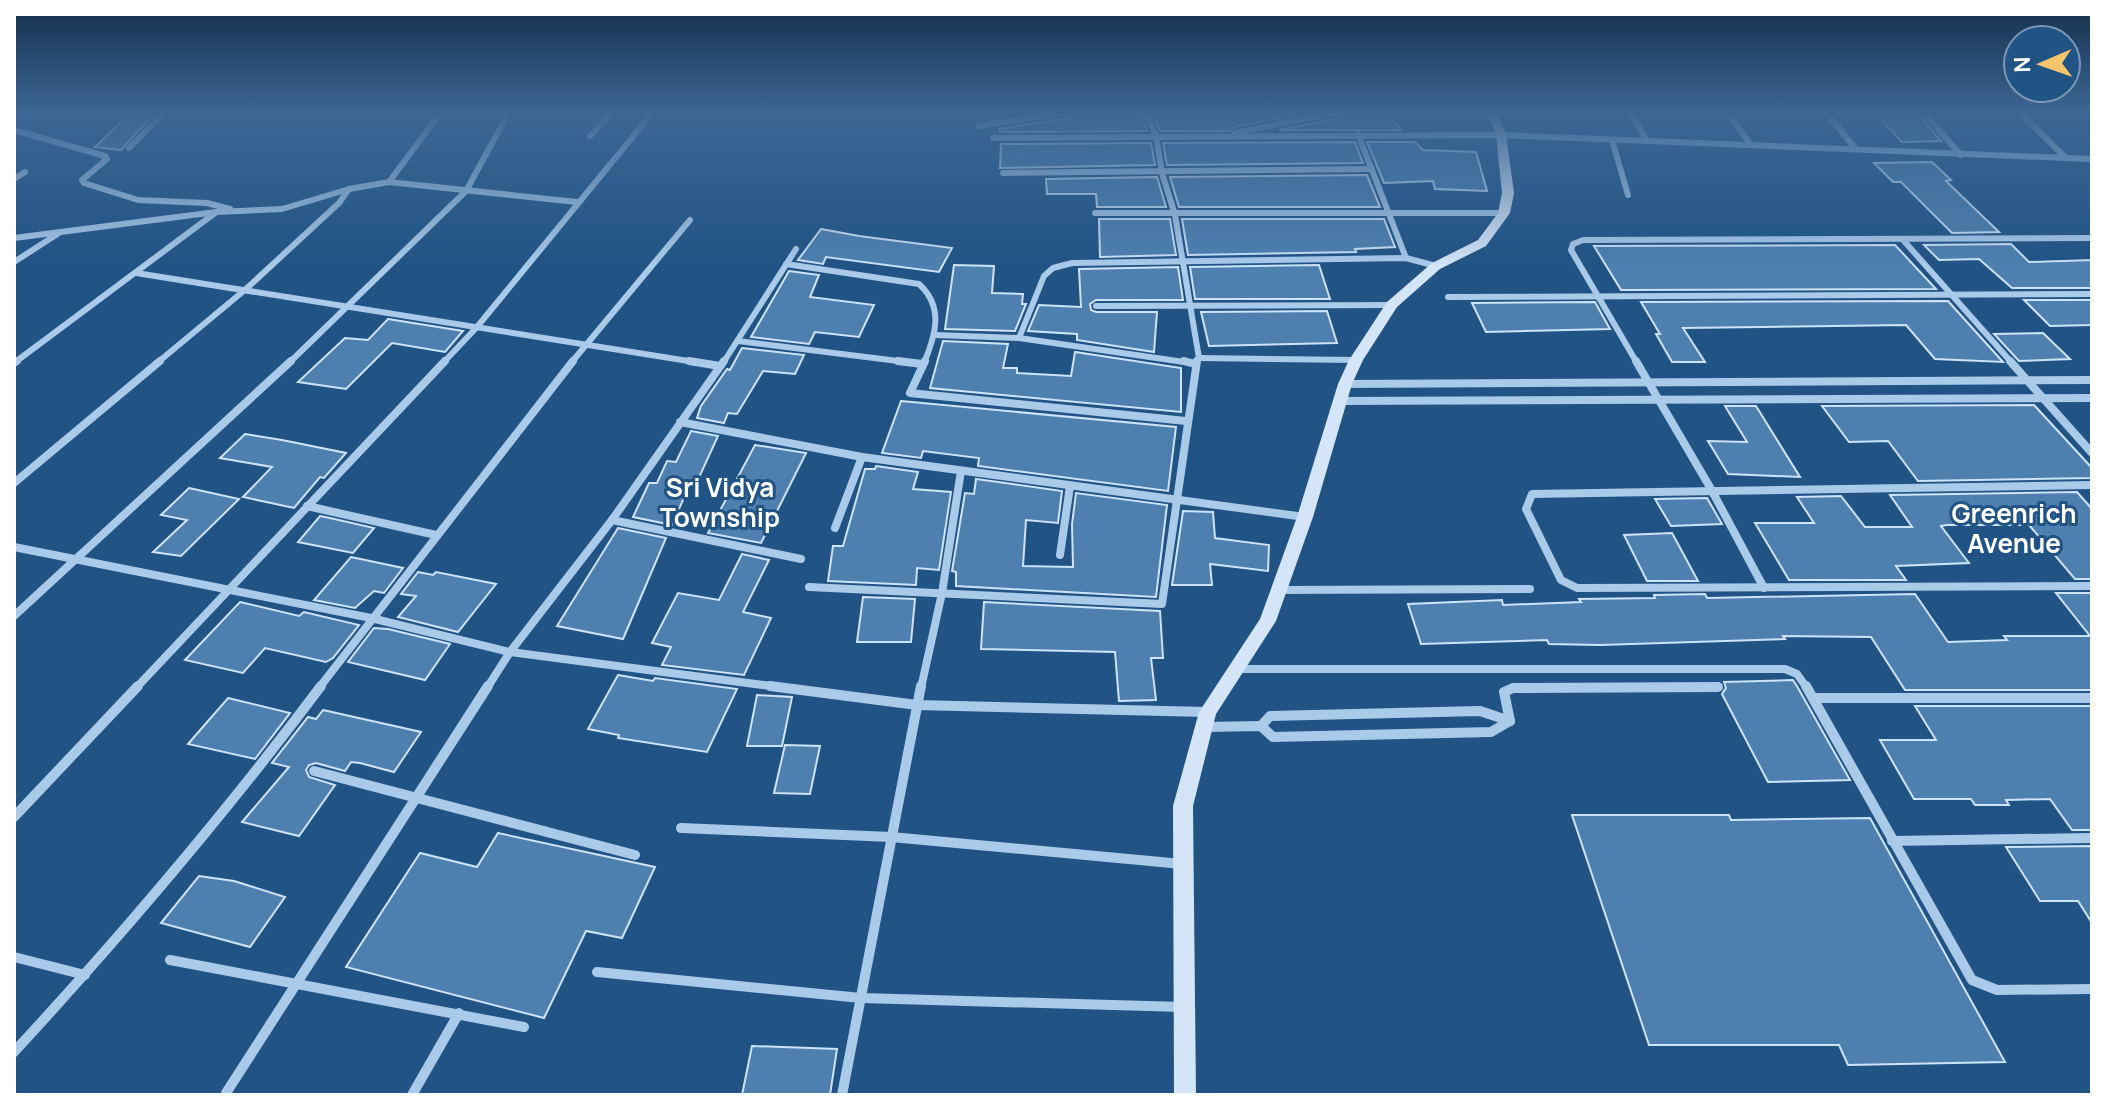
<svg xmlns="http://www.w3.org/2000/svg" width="2106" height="1109" font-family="Manrope,sans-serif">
<rect width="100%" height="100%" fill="#215384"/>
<!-- building -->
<g fill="#4e7fae" stroke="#cde3f7" stroke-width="2">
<polygon points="132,112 156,112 121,150 95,147"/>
<polygon points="1074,112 1140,112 1147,131 1000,132 999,129 1069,118"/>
<polygon points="1152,112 1309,112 1234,127 1230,131 1160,131"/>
<polygon points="1345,112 1384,112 1402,130 1279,130 1340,118"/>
<polygon points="1874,112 1916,112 1941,141 1902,142"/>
<polygon points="1355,142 1363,163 1167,165 1163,143"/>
<polygon points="1367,142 1415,142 1423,150 1476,152 1487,191 1435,189 1433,181 1384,183"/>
<polygon points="1151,143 1155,165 1000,168 1001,144"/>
<polygon points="1932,162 1951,180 1946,181 1999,232 1952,233 1901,182 1893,182 1874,163"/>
<polygon points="1367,175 1380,207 1179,207 1170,177"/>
<polygon points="1157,177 1166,207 1097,207 1096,194 1047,194 1046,179"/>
<polygon points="1099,219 1170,219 1176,255 1100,257"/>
<polygon points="1182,219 1384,219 1395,247 1355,249 1356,252 1188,255"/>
<polygon points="821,229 859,236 952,248 939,272 826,257 823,264 798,260"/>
<polygon points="2011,244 2029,262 2092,260 2092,288 2012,288 1979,259 1939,260 1924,245"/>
<polygon points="1895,245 1936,289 1621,290 1594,246"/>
<polygon points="954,265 994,266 992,293 1023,294 1022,304 1026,304 1015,331 945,329"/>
<polygon points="1319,265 1330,299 1195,299 1190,267"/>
<polygon points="1178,267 1183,300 1096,300 1090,304 1091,310 1096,312 1157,312 1154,352 1077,340 1077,334 1028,331 1039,305 1081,307 1079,269"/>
<polygon points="789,271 819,275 810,297 874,305 859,337 815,332 809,344 751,337"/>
<polygon points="2024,300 2092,300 2092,325 2050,326"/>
<polygon points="1948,301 2003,362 1935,359 1906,325 1683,328 1705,362 1672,362 1656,334 1660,334 1641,302"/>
<polygon points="1595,302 1610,329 1486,332 1472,303"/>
<polygon points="1327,311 1337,343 1209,346 1201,312"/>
<polygon points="388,319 463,331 445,352 392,343 346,389 298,382 345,338 368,340"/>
<polygon points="2043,333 2070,359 2019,361 1994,334"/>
<polygon points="943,341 1008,344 1003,368 1017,368 1017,373 1071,376 1075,352 1181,368 1181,412 930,388"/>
<polygon points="742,348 804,355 795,374 763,371 737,414 728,413 724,423 697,418 701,406 727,369 730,370"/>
<polygon points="901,401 1176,427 1168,491 978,466 979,458 923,451 921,458 882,453"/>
<polygon points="2034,405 2092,468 2092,478 1918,481 1888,441 1849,442 1822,406"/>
<polygon points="1725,406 1756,406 1800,477 1728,474 1708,441 1747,442"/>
<polygon points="691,431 718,436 696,484 690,484 672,525 633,517 649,483 657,483 667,461 676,462"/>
<polygon points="245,434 282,440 346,453 324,478 320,477 294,508 243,497 272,467 220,458"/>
<polygon points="755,445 806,453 761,543 708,533"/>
<polygon points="876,466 918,472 913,489 951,492 939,570 917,568 916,585 828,581 833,546 843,546 865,469 875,469"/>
<polygon points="976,479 1062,491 1058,523 1026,520 1023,566 1073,567 1072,524 1076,493 1167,505 1156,597 956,586 956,572 952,571 965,493 974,494"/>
<polygon points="189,488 239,499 181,556 153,552 187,520 161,515"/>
<polygon points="2077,492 2092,509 2092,579 2075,579 2029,525 1947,525 1941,526 1969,563 1896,566 1906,580 1789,580 1755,523 1814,523 1797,497 1841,496 1865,527 1912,527 1890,495"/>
<polygon points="1707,498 1722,524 1671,526 1655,499"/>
<polygon points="1183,511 1213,512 1215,538 1269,545 1268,571 1210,564 1212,585 1172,585"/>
<polygon points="320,516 330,518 374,528 353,553 298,542"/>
<polygon points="618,528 666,538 623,639 557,626"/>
<polygon points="1672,533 1698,581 1647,581 1624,535"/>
<polygon points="742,554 769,560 743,612 771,618 744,675 662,665 671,647 652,643 678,593 719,600"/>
<polygon points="351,557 403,568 384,593 374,591 355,608 314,600"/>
<polygon points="418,572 433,575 436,572 496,584 458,632 398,617 416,596 401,594"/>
<polygon points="2056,593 2092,593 2092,690 1905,690 1871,637 1783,636 1785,639 1600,645 1549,644 1547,640 1421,644 1408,604 1502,600 1503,605 1581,602 1579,599 1655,598 1654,595 1705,594 1707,598 1915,594 1948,642 2007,640 2004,636 2090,636"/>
<polygon points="863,597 915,599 911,642 857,642"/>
<polygon points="240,602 299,616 304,612 359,625 333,658 326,662 265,648 243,673 185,660"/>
<polygon points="984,602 1160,611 1163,658 1151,658 1156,700 1119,701 1115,652 981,649"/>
<polygon points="374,628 388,629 450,644 425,680 348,662"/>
<polygon points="618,675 653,681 655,678 737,689 707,752 618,738 619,735 588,729"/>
<polygon points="1793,680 1798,688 1850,780 1768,782 1722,694 1726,688 1724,682"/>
<polygon points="757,695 792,697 782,746 747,746"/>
<polygon points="228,698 290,713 255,759 188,744"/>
<polygon points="1915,706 2092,706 2092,830 2072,830 2050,799 2006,800 2009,805 1975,805 1971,799 1914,799 1880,740 1936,740"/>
<polygon points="323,710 421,732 394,772 360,763 351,762 345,771 316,763 309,765 306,770 309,777 335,785 299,836 242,822 289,767 272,763 308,717 316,719"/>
<polygon points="785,745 820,746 810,794 774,793"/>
<polygon points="1572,815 1729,815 1731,820 1870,818 2005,1062 1848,1065 1839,1045 1649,1045"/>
<polygon points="498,833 655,867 622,938 586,931 544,1018 346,967 420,853 477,867"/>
<polygon points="2092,846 2092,923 2078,901 2040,901 2006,847"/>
<polygon points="199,876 234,881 285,897 250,947 161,923"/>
<polygon points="752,1046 837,1049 830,1095 742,1095"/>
</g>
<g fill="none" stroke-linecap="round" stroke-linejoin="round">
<!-- street-far2 -->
<g stroke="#a9cae9" stroke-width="6">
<polyline points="1146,112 1156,136 1162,173 1175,215 1199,358 1196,363"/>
<polyline points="1630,112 1647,141"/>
<polyline points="1727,112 1751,145"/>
<polyline points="1826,112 1855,148"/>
<polyline points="1923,112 1961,155"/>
<polyline points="2019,112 2066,158"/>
<polyline points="979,126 1068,112"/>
<polyline points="14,130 105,156 107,159 82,180 84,183 138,200 207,203 230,209"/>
<polyline points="1235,133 1339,112"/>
<polyline points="1358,134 1406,258"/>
<polyline points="590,136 613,112"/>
<polyline points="993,138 1501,135 2092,159"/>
<polyline points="1612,140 1628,195"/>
<polyline points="129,148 165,112"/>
<polyline points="1003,173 1372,169"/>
<polyline points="14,179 25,172"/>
<polyline points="389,182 441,112"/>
<polyline points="1095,213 1504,213"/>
<polyline points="14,238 216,212 282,209 349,189 389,182 577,202"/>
<polyline points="1904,241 2012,363"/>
<polyline points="14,262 59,233"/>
<path d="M786 264 919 284C944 307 936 334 924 363"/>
<polyline points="136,273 701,363"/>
<polyline points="1448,297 2092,294"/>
<polyline points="1096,306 1392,305"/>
<polyline points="935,335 1019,338 1191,363"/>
<polyline points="1019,338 1044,276 1053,268 1072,263 1406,258 1436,266"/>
<polyline points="738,341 914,363"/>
<polyline points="1199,358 1356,360"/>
<polyline points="14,363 215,213"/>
<polyline points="157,363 246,289 339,203 349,189"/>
<polyline points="289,363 466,191 509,112"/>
<polyline points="443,363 477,327 653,112"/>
<polyline points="571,363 690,220"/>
<polyline points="723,363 796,249"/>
<polyline points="1637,363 1571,250 1573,244 1583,240 2092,238"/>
</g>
<!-- street-far1 -->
<g stroke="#a9cae9" stroke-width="8">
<polyline points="689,361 720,366"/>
<polyline points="898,361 922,364"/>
<polyline points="925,361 910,393 1186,421"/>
<polyline points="1184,361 1195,364"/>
<polyline points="1636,361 1711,489 1764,588"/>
<polyline points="2010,361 2092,453"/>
<polyline points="14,363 17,361"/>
<polyline points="1345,384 2092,380"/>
<polyline points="1339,401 2092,398"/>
<polyline points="680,422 862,457 1305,517"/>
<polyline points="14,483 160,361"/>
<polyline points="2092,485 1532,494 1526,509 1561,580 1577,588 2092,586"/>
<polyline points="307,506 436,535"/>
<polyline points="612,520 801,559"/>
<polyline points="835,528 862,457"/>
<polyline points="14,547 371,618 510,652 786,688"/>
<polyline points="1060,555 1070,486"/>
<polyline points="809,587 1162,604 1197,361"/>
<polyline points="1279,590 1530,589"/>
<polyline points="14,616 291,361"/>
<polyline points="1239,669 1785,669 1797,674 1807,688"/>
<polyline points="136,688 445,361"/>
<polyline points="319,688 573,361"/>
<polyline points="487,688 510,652 612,520 724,361"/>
<polyline points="921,688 942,593 961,471"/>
<polyline points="1538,688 1718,687"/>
</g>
<!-- street -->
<g stroke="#a9cae9" stroke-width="10">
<polyline points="770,686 917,705 1207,712"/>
<polyline points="1806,686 1972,980 1997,990 2092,989"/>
<polyline points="1813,698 2092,698"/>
<polyline points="1510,721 1504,692 1513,688 1718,687"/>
<polyline points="1261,726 1270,716 1480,711 1510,721"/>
<polyline points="1205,727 1261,726 1273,737 1491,732 1510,721"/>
<polyline points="314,771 635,855"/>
<polyline points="14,817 138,686"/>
<polyline points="681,828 891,837 1182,864"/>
<polyline points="1892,841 2092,838"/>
<polyline points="14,957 85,975"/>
<polyline points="170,960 524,1027"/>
<polyline points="597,972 861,998 1183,1007"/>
<path d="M14 1052C122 935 225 814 321 686"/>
<polyline points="226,1093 488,686"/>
<polyline points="412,1095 459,1013"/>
<polyline points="842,1095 921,686"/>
</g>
<!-- secondary -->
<polygon fill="#d4e5f7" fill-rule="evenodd" points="1487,112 1497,112 1506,135 1514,193 1510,213 1486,246 1440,269 1397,307 1363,360 1352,384 1313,517 1276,621 1216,714 1193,806 1196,1095 1174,1095 1173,806 1199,712 1260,619 1297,517 1338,384 1349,360 1387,302 1432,263 1478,240 1498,213 1502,193 1496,135"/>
</g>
<!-- sky -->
<linearGradient id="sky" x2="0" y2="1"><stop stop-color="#122e49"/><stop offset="0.42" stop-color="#3d6694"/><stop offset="1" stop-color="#3d6694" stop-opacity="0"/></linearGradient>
<rect width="2106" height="267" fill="url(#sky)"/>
<g text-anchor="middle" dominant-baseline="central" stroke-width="6" stroke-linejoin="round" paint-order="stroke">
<!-- neighbourhood labels -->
<g font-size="26" font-weight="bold" fill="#fff" stroke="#215384">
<text x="720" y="487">Sri Vidya<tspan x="720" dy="30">Township</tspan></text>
<text x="2014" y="513">Greenrich<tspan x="2014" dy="30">Avenue</tspan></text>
</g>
</g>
<!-- border -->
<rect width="2106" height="1109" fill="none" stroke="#ffffff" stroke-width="32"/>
<!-- north arrow -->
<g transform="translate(2042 64) rotate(268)"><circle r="38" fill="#215384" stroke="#7a98b5" stroke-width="2"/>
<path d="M0-6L14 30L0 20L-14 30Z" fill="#f5c46b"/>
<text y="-12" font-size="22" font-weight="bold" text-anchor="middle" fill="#ffffff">N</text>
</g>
</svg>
